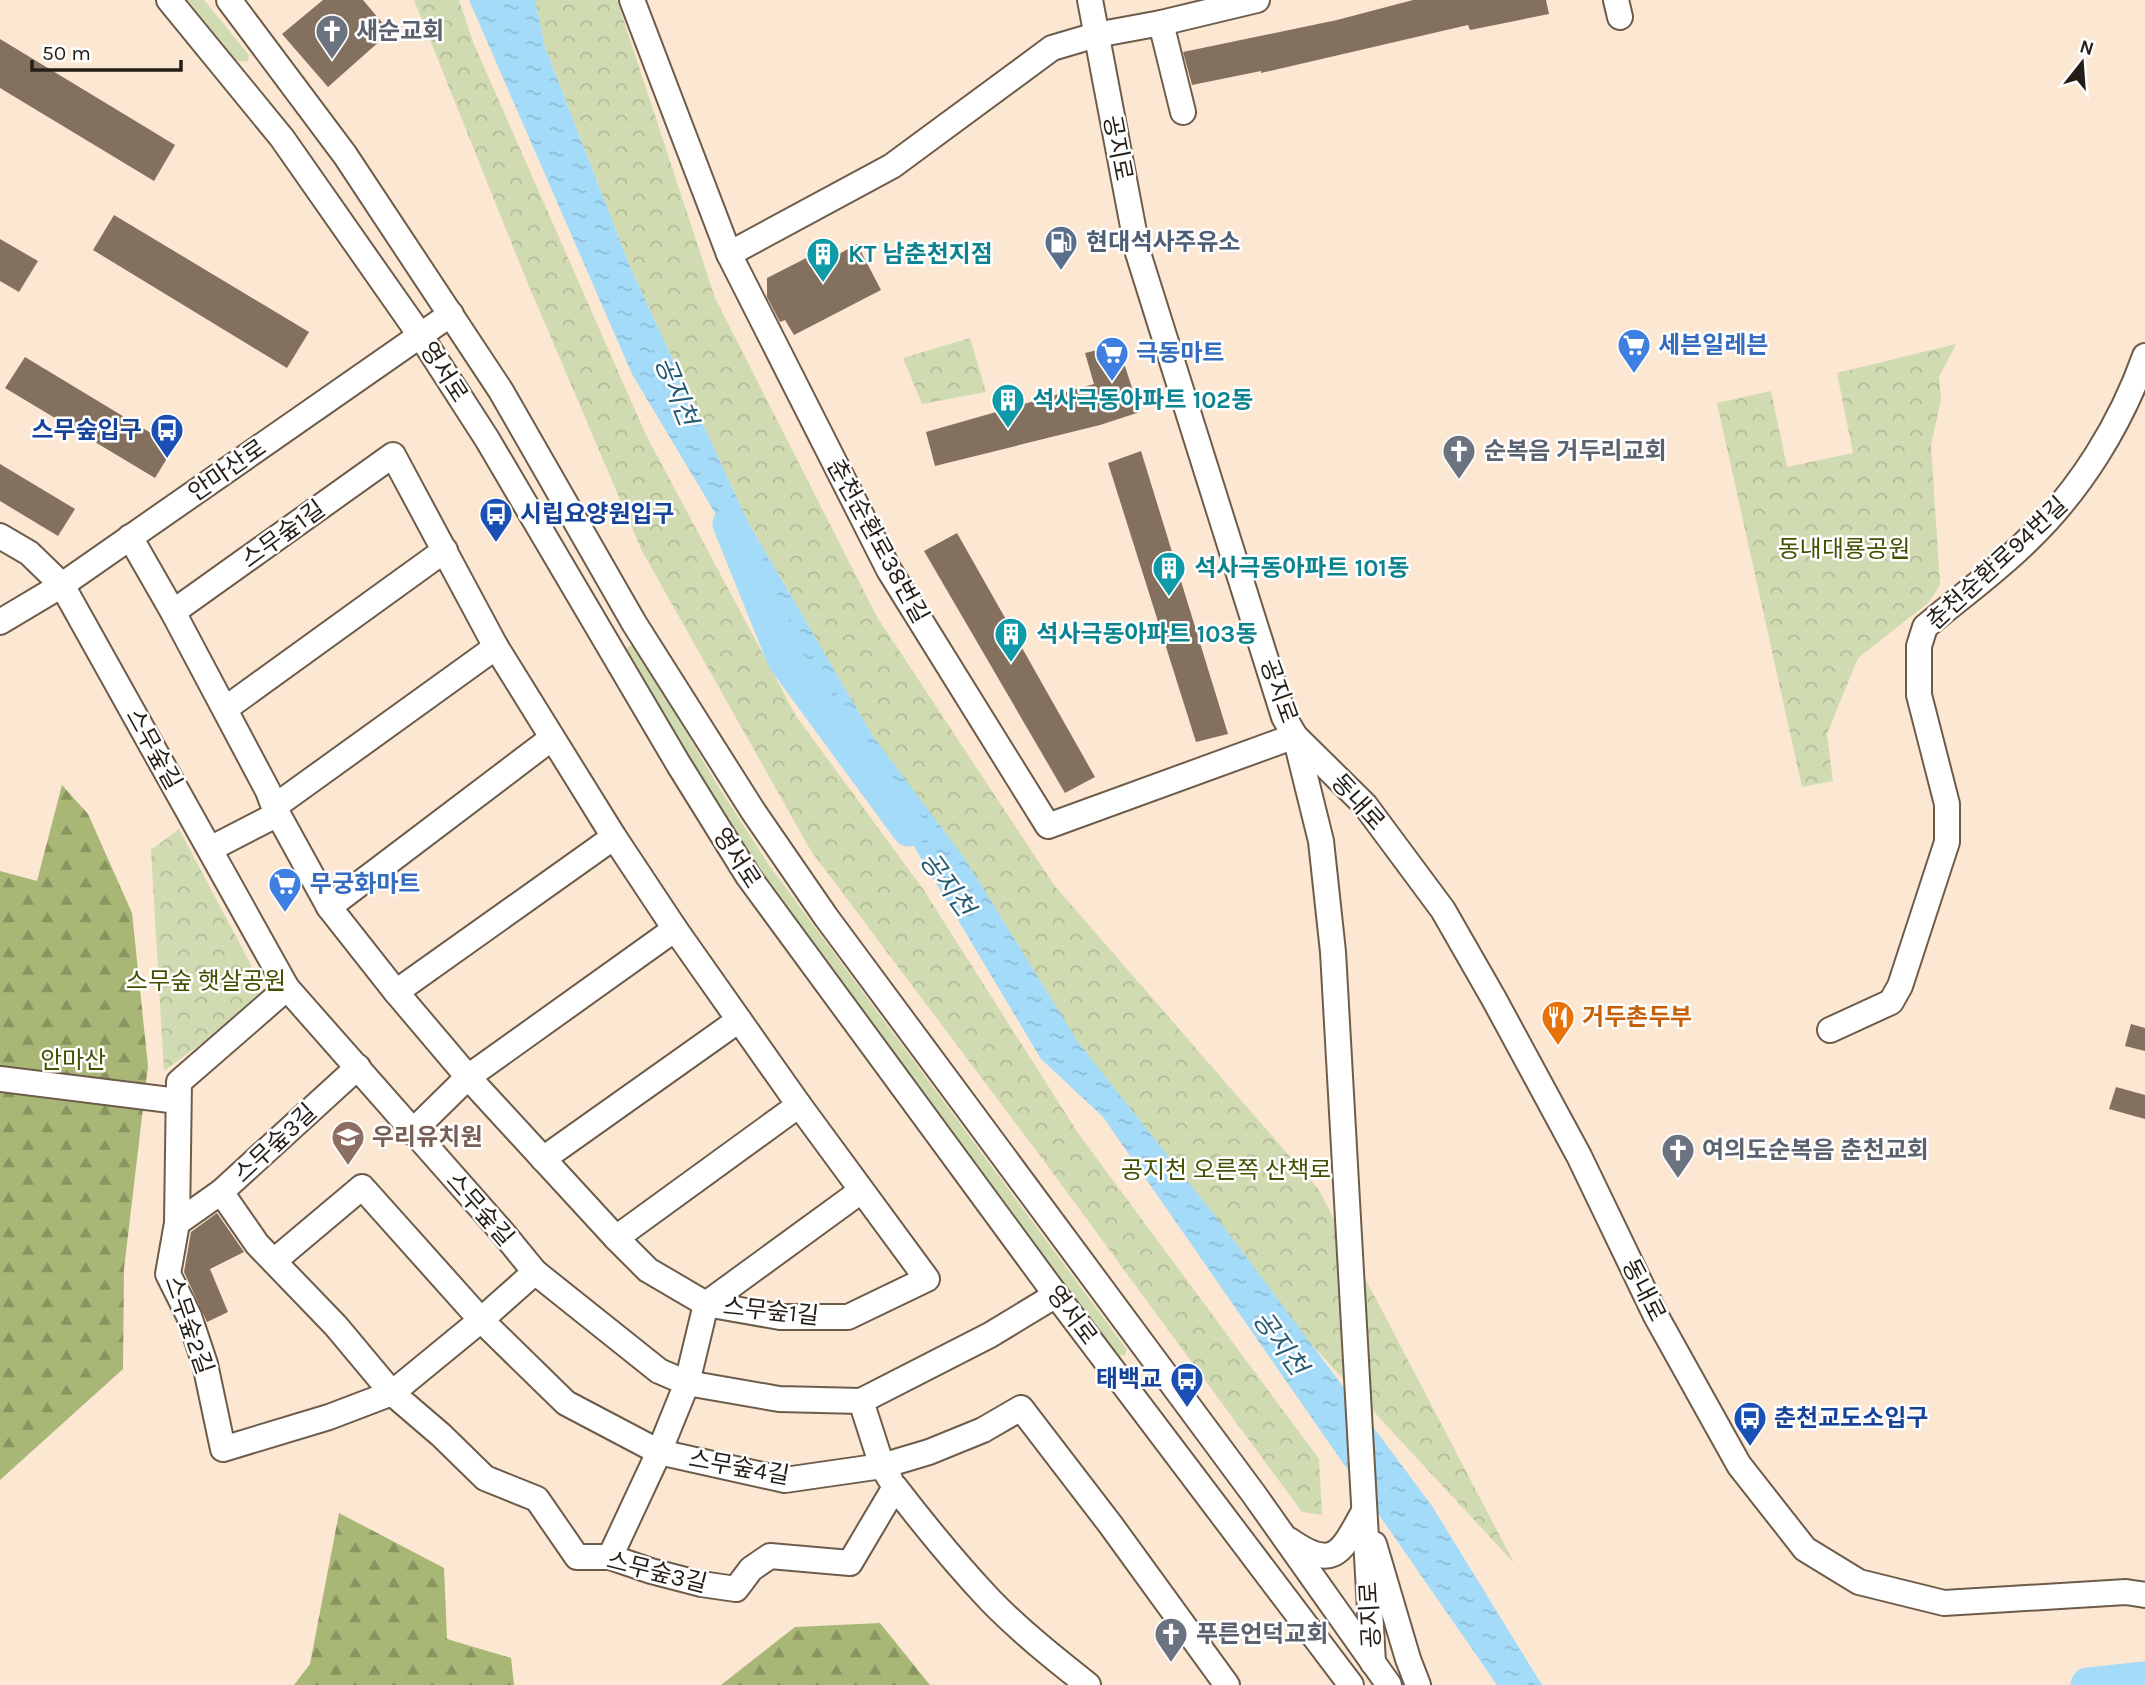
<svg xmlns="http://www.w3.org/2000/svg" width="2145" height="1685" font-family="Karla,'Noto Sans KR',sans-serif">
<defs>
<pattern id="forest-firs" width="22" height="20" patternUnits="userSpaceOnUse" patternTransform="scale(1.75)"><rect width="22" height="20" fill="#a9b776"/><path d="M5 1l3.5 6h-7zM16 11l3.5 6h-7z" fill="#899460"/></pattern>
<pattern id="park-crowns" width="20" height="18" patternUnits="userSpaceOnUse" patternTransform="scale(1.75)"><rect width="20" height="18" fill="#d1dbb1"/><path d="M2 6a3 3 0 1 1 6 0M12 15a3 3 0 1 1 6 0" fill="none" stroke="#b3bc98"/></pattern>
<pattern id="water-ripples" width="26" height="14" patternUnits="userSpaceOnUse" patternTransform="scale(1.75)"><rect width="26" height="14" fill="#a4dbf9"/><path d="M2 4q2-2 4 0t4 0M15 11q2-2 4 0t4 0" fill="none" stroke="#8dbcd5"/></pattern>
</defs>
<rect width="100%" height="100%" fill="#fbe7d2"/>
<!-- grass -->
<g fill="#d1dbb1">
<polygon points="188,0 204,0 249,55 248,61 243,62 236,60"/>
<polygon points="629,646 634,646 639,652 716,783 769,865 1122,1343 1127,1350 1125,1355 1119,1356 1112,1352 1029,1236 759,870 704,785 625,650"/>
</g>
<!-- forest -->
<g fill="url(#forest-firs)">
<polygon points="62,785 88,814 132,913 148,1066 124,1269 123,1369 0,1480 0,871 37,881"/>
<polygon points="339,1513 444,1568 447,1639 511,1658 514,1685 294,1685 310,1664"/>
<polygon points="880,1623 930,1685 721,1685 795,1627"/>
</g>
<!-- park -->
<g fill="url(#park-crowns)">
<polygon points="414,0 459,0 473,42 646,435 796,716 923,889 1078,1133 1319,1459 1322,1515 1302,1512 1044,1161 811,851 642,551 526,279"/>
<polygon points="535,0 617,0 715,298 877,617 1054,885 1319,1190 1514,1563 1185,1208 1002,957 749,524 631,269 545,47"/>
<polygon points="970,338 986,392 922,404 903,358"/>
<polygon points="1956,344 1939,377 1941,400 1931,445 1940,585 1928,603 1858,658 1827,734 1833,781 1802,787 1717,403 1771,391 1787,467 1853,453 1837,373"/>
<polygon points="179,829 267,995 164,1071 151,850"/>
</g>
<!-- water -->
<polygon fill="url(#water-ripples)" points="469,0 535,0 545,47 631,269 749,524 873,736 965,859 1078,1042 1227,1231 1432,1506 1542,1685 1497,1685 1103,1117 1041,1059 632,374"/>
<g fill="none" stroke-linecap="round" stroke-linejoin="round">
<!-- river -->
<g stroke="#a4dbf9" stroke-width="35">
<polyline points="730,524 785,660 909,829"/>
<polyline points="2088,1685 2145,1679"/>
</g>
</g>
<!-- building -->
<g fill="#83705e">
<polygon points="323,0 363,0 390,32 328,87 282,34"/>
<polygon points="1413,0 1546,0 1549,14 1470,30 1468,25 1261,73 1261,71 1192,85 1183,52 1337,20"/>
<polygon points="0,39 175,145 154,181 0,88"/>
<polygon points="114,215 309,332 287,368 93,250"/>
<polygon points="0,239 38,261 19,292 0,281"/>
<polygon points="857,244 881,290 794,335 785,320 780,322 767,297 767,278 822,250 828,260"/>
<polygon points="1118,345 1140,412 1100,425 935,466 926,432 1094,384 1085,353"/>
<polygon points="25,357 174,447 155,478 5,388"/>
<polygon points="1141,451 1228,734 1196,742 1108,463"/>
<polygon points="0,464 75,509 58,536 0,501"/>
<polygon points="957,533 1095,777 1065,793 924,551"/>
<polygon points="2131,1024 2145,1028 2145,1051 2125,1046"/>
<polygon points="2116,1087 2145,1095 2145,1119 2109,1109"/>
<polygon points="217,1213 244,1252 210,1269 228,1312 207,1322 184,1272 191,1232"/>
</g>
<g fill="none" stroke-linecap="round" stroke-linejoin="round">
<defs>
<g id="minor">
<polyline points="169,0 282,138 420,335 487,439 679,765 748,876 1056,1295 1351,1685"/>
<polyline points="229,0 345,155 501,391 634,623 753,811 826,917 1253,1493 1389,1685"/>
<polyline points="632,0 729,254 889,570 1048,826 1295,736 1365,805 1443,910 1494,999 1579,1156 1656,1316 1739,1465 1805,1549 1859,1582 1944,1603 2126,1592 2145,1595"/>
<polyline points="1090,0 1138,253 1284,717 1295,736 1321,841 1333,952 1373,1663"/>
<polyline points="1616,0 1620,17"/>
<polyline points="1161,23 1183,112"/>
<polyline points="729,254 892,166 1052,48 1096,35 1161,23 1257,0"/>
<polygon points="393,455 496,647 614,837 675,929 799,1105 927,1279 848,1317 780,1317 706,1304 648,1270 616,1238 468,1077 396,992 329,907 274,807 268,791 173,612"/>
<polyline points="0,536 29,553 62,585 287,988 504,1234 535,1272 659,1371 687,1383 779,1399 861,1401 990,1335 1056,1295"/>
<polyline points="130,537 173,612"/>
<polyline points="0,622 62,585 451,314"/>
<polyline points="225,709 445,550"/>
<polyline points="274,807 496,647"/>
<polyline points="210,849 278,814"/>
<polyline points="329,907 552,738"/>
<polyline points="287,988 179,1082 177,1223 168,1274 189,1316 205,1364 223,1449 329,1417 392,1393 481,1320 535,1272"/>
<polyline points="396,992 614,837"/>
<path d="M1830 1030 1891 1002 1900 986 1947 842V804L1919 695V646L1925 627C1959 598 1997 571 2028 540 2080 490 2121 424 2145 356"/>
<path d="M358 1067 221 1192 257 1244 336 1326 392 1393 441 1435 485 1478 537 1499 577 1557H610L651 1571 701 1584 736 1589 751 1569 770 1556 850 1563 895 1487C925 1526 956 1564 990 1600 1020 1631 1054 1658 1088 1685"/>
<polyline points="0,1079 178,1101"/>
<polyline points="412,1132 468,1077 675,929"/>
<polyline points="543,1159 739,1020"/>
<polyline points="177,1223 221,1192"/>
<polyline points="616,1238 799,1105"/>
<polyline points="274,1261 362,1187 481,1320 566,1403 659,1452 785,1480 882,1466 929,1452 983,1430 1021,1408 1110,1524 1227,1685"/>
<polyline points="861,1401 882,1466 890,1479"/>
<path d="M1289 1540C1334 1571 1341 1553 1363 1513"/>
<polyline points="1374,1544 1408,1659 1418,1685"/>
<polyline points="610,1557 659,1452 687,1383 706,1304 861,1191"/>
</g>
</defs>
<!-- minor casing -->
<use href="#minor" stroke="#6e5c4b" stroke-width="28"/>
<!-- minor -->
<use href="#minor" stroke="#fff" stroke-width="24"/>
</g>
<!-- icons -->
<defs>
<symbol id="church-pin" viewBox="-11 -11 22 30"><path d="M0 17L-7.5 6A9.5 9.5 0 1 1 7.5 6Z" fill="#6b7280" stroke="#fff"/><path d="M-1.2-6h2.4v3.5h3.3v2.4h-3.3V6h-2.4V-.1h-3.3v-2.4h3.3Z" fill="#fff"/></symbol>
<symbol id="fuel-pin" viewBox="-11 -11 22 30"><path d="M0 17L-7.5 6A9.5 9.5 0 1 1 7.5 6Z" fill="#5c6f8a" stroke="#fff"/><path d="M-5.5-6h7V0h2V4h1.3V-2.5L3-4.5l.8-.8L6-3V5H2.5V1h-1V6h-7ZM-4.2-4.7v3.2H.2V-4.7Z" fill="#fff"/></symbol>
<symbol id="building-pin" viewBox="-11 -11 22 30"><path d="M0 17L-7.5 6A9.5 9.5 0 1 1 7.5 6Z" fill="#0f9aa8" stroke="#fff"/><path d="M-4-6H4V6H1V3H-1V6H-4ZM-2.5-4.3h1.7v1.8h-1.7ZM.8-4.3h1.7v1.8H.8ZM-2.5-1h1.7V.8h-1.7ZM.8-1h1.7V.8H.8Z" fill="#fff"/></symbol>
<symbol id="supermarket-pin" viewBox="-11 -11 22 30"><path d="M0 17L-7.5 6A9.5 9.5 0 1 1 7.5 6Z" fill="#3f7fe0" stroke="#fff"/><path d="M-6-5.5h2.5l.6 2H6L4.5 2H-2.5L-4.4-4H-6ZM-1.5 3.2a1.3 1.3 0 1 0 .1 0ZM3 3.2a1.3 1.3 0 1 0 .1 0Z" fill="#fff"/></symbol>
<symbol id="bus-pin" viewBox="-11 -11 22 30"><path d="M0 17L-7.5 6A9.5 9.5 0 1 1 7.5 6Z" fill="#1a4fb4" stroke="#fff"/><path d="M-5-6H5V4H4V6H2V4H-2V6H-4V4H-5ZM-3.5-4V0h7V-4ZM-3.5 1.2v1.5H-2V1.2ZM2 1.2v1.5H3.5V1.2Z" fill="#fff"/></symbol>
<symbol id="restaurant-pin" viewBox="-11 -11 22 30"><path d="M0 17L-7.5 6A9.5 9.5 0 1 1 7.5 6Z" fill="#e8710a" stroke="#fff"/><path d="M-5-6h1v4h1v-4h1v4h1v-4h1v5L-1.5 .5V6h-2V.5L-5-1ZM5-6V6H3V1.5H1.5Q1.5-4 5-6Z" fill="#fff"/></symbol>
<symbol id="school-pin" viewBox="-11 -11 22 30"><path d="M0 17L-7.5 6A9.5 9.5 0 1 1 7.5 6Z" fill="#8d6e63" stroke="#fff"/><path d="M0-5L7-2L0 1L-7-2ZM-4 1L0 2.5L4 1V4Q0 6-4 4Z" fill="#fff"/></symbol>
</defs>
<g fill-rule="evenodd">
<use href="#church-pin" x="313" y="12" width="38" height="52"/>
<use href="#fuel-pin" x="1042" y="223" width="38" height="52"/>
<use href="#building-pin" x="804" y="235" width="38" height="52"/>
<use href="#supermarket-pin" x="1615" y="326" width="38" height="52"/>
<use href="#supermarket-pin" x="1093" y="334" width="38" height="52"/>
<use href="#building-pin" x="989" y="381" width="38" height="52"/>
<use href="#bus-pin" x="148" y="411" width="38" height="52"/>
<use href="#church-pin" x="1440" y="432" width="38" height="52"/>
<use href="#bus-pin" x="477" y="495" width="38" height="52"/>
<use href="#building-pin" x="1150" y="549" width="38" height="52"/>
<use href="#building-pin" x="992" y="615" width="38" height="52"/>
<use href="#supermarket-pin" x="266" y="865" width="38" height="52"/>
<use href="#restaurant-pin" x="1539" y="998" width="38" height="52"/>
<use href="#school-pin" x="329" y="1118" width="38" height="52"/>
<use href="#church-pin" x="1659" y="1131" width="38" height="52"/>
<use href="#bus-pin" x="1168" y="1360" width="38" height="52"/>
<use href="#bus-pin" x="1731" y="1399" width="38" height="52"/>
<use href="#church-pin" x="1152" y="1615" width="38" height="52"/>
</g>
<g text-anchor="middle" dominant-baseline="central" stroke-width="5" stroke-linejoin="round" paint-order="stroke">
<!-- worship labels -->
<g font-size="24" font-weight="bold" fill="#5b616d" stroke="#fff" text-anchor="start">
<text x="356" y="31">새순교회</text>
<text x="1484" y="451">순복음 거두리교회</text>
<text x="1702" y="1150">여의도순복음 춘천교회</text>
<text x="1196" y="1634">푸른언덕교회</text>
</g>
<!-- street labels -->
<g font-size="24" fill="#251e17" stroke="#fff">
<text transform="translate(1118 148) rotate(79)">공지로</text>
<text transform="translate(444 372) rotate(57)">영서로</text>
<text transform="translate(227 470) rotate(-35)">안마산로</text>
<text transform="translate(283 534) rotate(-36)">스무숲1길</text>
<text transform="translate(878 541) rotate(61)">춘천순환로38번길</text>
<text transform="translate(1997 563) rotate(-43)">춘천순환로94번길</text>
<text transform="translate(1279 691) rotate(70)">공지로</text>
<text transform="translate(154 749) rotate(61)">스무숲길</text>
<text transform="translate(1358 802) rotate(48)">동내로</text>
<text transform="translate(737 858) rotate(57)">영서로</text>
<text transform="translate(275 1143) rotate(-43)">스무숲3길</text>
<text transform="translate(480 1209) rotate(49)">스무숲길</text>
<text transform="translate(1644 1290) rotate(63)">동내로</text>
<text transform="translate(771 1311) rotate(6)">스무숲1길</text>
<text transform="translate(1072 1315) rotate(53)">영서로</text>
<text transform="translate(189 1325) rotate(71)">스무숲2길</text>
<text transform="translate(739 1467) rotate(10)">스무숲4길</text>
<text transform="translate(657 1572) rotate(14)">스무숲3길</text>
<text transform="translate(1370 1615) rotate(-93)">공지로</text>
</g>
<!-- service labels -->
<g font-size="24" font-weight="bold" fill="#4e5e75" stroke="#fff" text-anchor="start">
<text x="1086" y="242">현대석사주유소</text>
</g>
<!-- culture labels -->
<g font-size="24" font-weight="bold" fill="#0d838f" stroke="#fff" text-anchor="start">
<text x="848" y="254">KT 남춘천지점</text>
<text x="1032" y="400">석사극동아파트 102동</text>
<text x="1194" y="568">석사극동아파트 101동</text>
<text x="1036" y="634">석사극동아파트 103동</text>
</g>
<!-- shop labels -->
<g font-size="24" font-weight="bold" fill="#366cbe" stroke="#fff" text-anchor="start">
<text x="1658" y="345">세븐일레븐</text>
<text x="1136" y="353">극동마트</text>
<text x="310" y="884">무궁화마트</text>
</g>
<!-- transit labels -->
<g font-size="24" font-weight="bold" fill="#164399" stroke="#fff" text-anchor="end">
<text x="142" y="430">스무숲입구</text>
<text x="520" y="514" text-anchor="start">시립요양원입구</text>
<text x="1162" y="1379">태백교</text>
<text x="1774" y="1418" text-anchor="start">춘천교도소입구</text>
</g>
<!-- park labels -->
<g font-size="24" fill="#444f00" stroke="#fff">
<text x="1844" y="549">동내대룡공원</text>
<text x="206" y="981">스무숲 햇살공원</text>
<text x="73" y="1060">안마산</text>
<text x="1226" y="1170">공지천 오른쪽 산책로</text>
</g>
<!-- food labels -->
<g font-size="24" font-weight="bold" fill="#c56008" stroke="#fff" text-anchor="start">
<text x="1582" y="1017">거두촌두부</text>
</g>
<!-- education labels -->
<g font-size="24" font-weight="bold" fill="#785e54" stroke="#fff" text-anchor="start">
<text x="372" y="1137">우리유치원</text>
</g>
<!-- water labels -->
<g font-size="26" font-style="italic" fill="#245a74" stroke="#fff">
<text transform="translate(676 391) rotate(68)">공지천</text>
<text transform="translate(947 884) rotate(54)">공지천</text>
<text transform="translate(1280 1343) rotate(54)">공지천</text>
</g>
</g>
<!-- north arrow -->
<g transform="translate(2082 63) rotate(17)" stroke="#ffffff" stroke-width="5" paint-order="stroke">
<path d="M0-5L12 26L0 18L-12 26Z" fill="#251e17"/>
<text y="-10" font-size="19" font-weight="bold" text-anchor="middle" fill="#251e17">N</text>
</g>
<!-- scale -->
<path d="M32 60v10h149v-10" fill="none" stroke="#251e17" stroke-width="3.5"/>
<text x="42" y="60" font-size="21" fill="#251e17" stroke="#ffffff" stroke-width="5" paint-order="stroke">50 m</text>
</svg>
